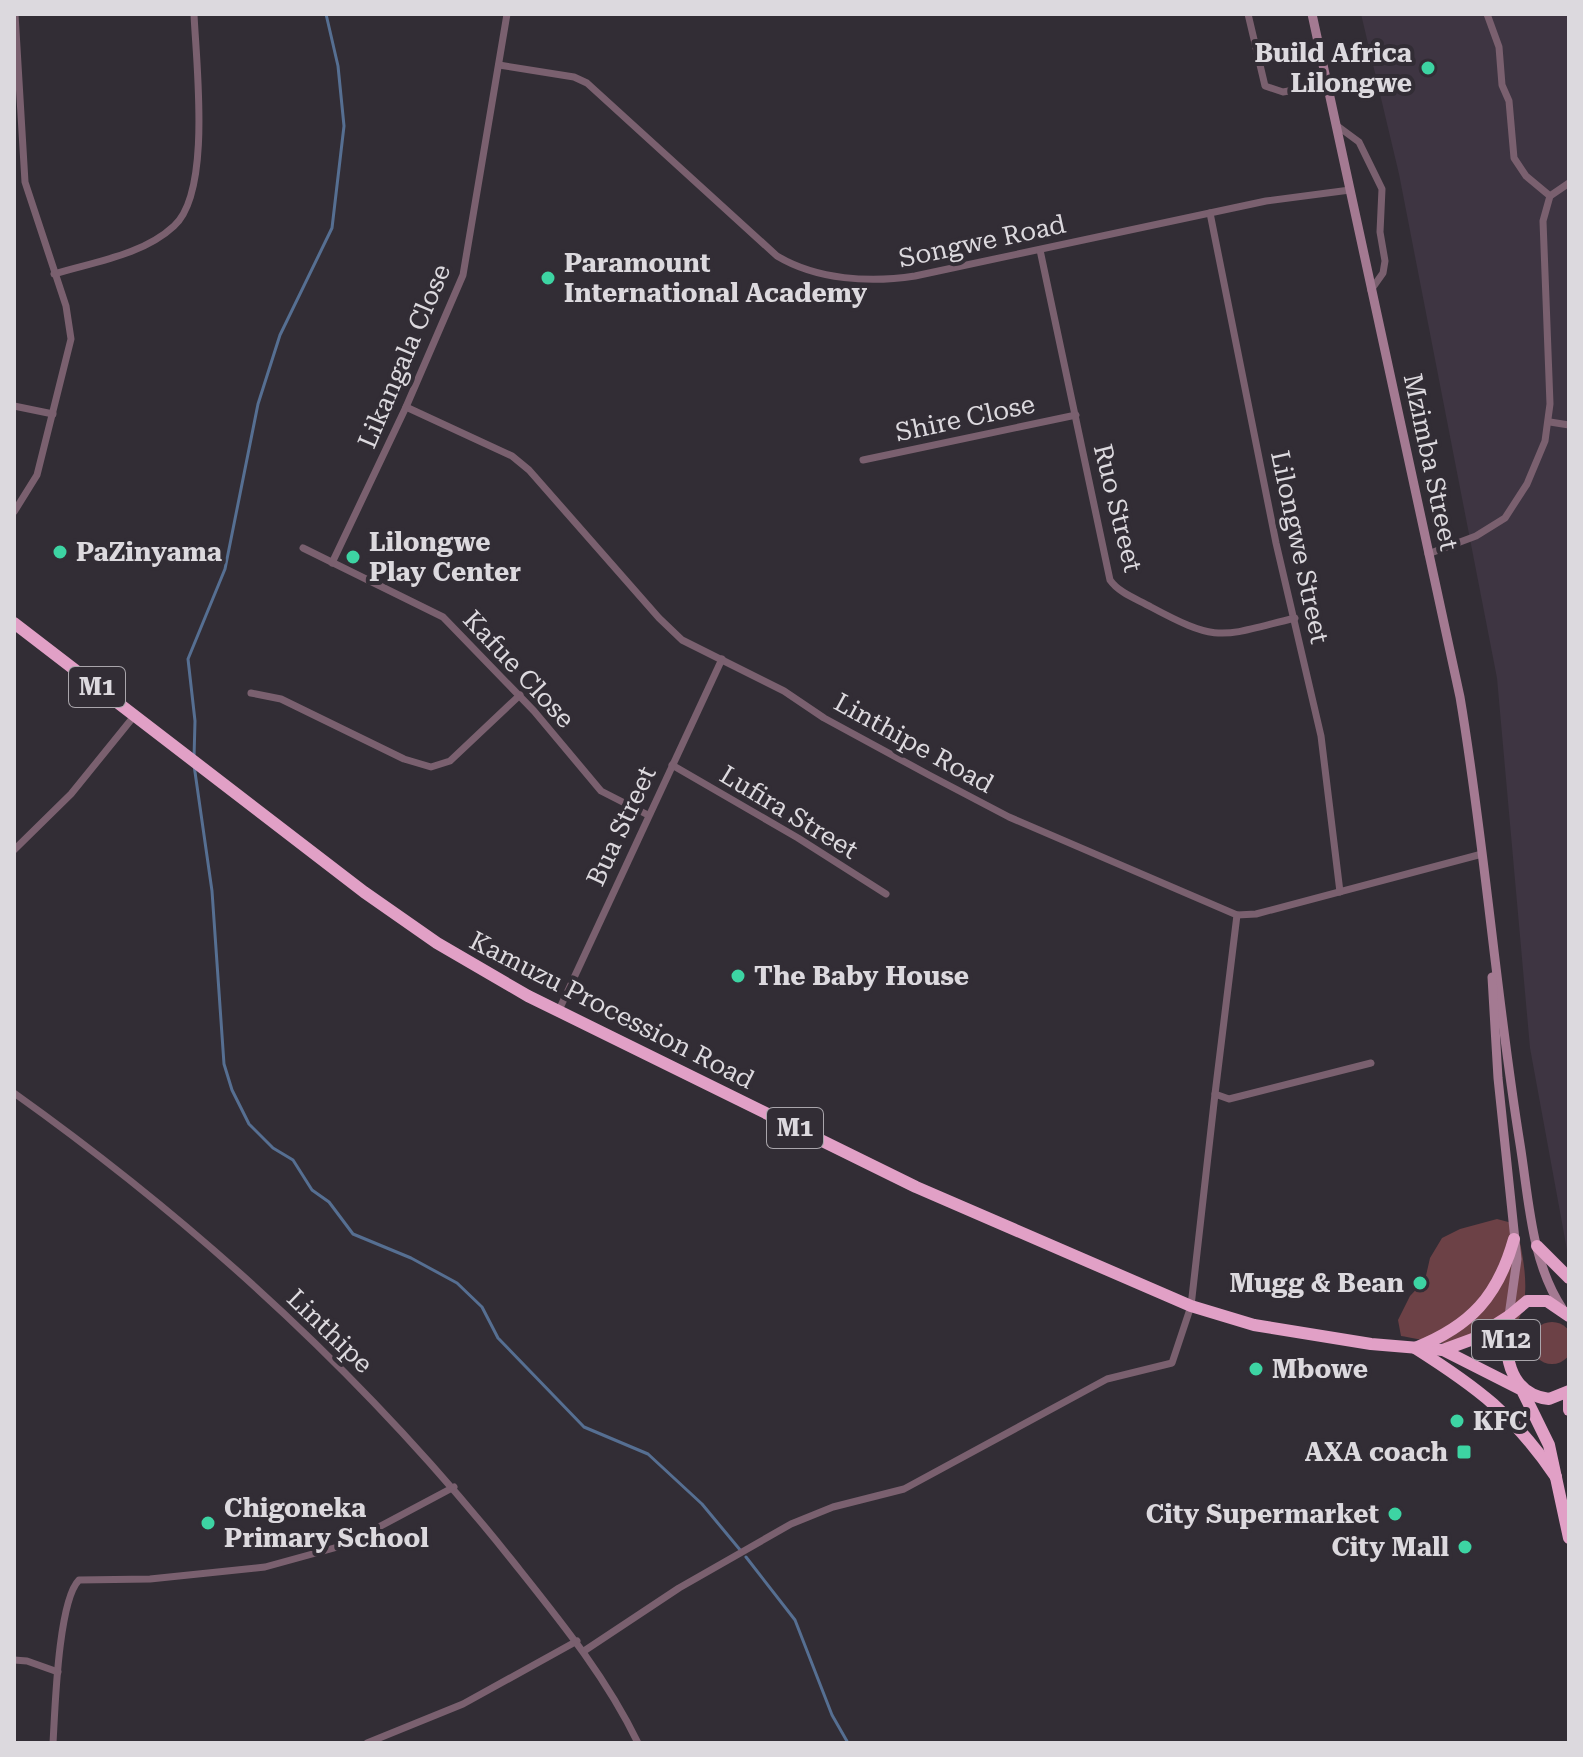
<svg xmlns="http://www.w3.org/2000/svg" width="1583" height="1757" font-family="'Roboto Serif',serif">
<rect width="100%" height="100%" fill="#322d35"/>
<!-- built -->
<polygon fill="#3e3542" points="1361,14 1569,14 1569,1261 1530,1048 1497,678 1399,174"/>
<!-- green -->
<g fill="#6c4146">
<path d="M1497 1219 1516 1224C1524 1261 1540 1323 1494 1342 1472 1351 1425 1340 1401 1336L1398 1320 1410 1296 1425 1280 1430 1258 1442 1238 1460 1229Z"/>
<circle cx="1552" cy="1343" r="21"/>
</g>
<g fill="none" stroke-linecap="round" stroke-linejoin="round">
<!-- stream -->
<g stroke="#566f92" stroke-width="3">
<polyline points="194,758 195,721 188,659 225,569 258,404 280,335 332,228 344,126 338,66 326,14"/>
<polyline points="194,765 212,891 224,1064 232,1090 249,1124 273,1148 293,1160 312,1190 329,1202 353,1234 411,1258 457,1283 482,1307 498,1338 584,1427 648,1454 702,1504 741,1551"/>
<polyline points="746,1557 795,1620 832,1715 848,1743"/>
</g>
<!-- street -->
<g stroke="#7a606f" stroke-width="7">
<polyline points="1248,14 1265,86 1283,92 1327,84"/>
<polyline points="1487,14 1499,47 1502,85 1509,101 1514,158 1526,176 1550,196"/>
<path d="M499 65 574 77 587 83 777 256C817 280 870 283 915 276L1266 201 1350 190"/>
<polyline points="1336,125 1359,142 1382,189 1380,232 1385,261 1383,273 1371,290"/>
<polyline points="1210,213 1276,543 1321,736 1340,892"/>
<path d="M1040 250 1110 580C1119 593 1137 599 1151 607 1220 644 1221 636 1295 618"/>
<path d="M54 274C94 262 143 255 174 226 212 192 196 62 194 14"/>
<polyline points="14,406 53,414"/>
<polyline points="406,407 512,456 529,470 659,618 682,640 784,691 824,718 929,775 1009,817 1237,915 1256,914 1482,854"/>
<polyline points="1550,422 1569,425"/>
<polyline points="863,460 1076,415"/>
<polyline points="14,512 37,475 71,339 66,306 25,182 15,14"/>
<polyline points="303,548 443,617 534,711 601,791 648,815"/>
<polyline points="1428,554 1476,536 1505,518 1527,484 1545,441 1550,404 1543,221 1550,196 1569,183"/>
<polyline points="332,563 406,407 463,275 507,14"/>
<polyline points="251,693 281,699 404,759 431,767 450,761 520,695"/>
<polyline points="672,765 798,838 886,894"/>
<polyline points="14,850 71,794 135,715"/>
<polyline points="1237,915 1215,1094 1229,1099 1371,1063"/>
<polyline points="559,1010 722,659"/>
<path d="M14 1093C199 1225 369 1381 511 1559 558 1618 605 1675 638 1743"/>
<polyline points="584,1651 679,1588 791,1524 833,1507 904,1489 1107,1379 1172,1363 1191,1306 1215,1094"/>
<polyline points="14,1660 27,1661 58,1672"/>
<path d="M53 1743C55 1711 58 1601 79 1580L150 1579 265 1567 345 1545 454 1487"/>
<polyline points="367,1743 463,1704 577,1641"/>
</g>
<!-- secondary -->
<g stroke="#a47a92" stroke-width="9">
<path d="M1312 14 1460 697C1485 845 1496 996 1520 1144 1529 1200 1531 1261 1562 1308"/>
<polyline points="1492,977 1498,1078 1517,1259 1509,1316"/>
</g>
<!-- highway -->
<g stroke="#e1a0c6" stroke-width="12">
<polyline points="14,623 364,892 437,943 528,996 916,1187 1191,1306 1254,1325 1371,1344 1443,1350 1473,1339 1509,1316"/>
<path d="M1514 1239C1498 1296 1471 1326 1415 1348 1478 1388 1513 1414 1556 1477"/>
<polyline points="1537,1246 1569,1278"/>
<path d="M1569 1316 1547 1301H1527L1509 1316C1503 1351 1507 1394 1549 1399L1569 1391"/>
<polyline points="1443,1350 1522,1390 1549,1445 1569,1538"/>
<polyline points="1569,1399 1569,1410"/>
</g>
</g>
<!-- markers -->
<g fill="#3dd4a3" stroke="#322d35" stroke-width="3">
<circle cx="1428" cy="68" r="8"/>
<circle cx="548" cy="278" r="8"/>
<circle cx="60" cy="552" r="8"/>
<circle cx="353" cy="557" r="8"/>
<circle cx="738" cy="976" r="8"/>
<circle cx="1420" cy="1283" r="8"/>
<circle cx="1256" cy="1369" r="8"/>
<circle cx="1457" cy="1421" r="8"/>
<rect x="1456" y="1444" width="16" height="16" rx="4"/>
<circle cx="1395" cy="1514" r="8"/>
<circle cx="208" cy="1523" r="8"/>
<circle cx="1465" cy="1547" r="8"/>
</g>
<g text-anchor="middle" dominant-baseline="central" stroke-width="8" stroke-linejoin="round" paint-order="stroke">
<!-- shield labels -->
<g fill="#322d35" stroke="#a9a5ab" stroke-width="2">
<rect x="69" y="667" width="56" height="40" rx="6"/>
<rect x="767" y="1108" width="56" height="40" rx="6"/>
<rect x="1472" y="1320" width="68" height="40" rx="6"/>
</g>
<g font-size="24" font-weight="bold" fill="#dcd9de">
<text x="97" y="687">M1</text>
<text x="795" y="1128">M1</text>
<text x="1506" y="1340">M12</text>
</g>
<!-- poi labels -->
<g font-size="26" font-weight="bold" fill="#dcd9de" stroke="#322d35" text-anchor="start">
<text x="1412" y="53" text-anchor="end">Build Africa<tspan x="1412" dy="30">Lilongwe</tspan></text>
<text x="564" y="263">Paramount<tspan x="564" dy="30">International Academy</tspan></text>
<text x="369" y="542">Lilongwe<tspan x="369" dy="30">Play Center</tspan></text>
<text x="76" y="552">PaZinyama</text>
<text x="754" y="976">The Baby House</text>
<text x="1404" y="1283" text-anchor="end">Mugg &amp; Bean</text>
<text x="1272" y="1369">Mbowe</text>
<text x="1473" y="1421">KFC</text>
<text x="1448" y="1452" text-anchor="end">AXA coach</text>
<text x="224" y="1508">Chigoneka<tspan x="224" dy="30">Primary School</tspan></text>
<text x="1379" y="1514" text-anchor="end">City Supermarket</text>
<text x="1449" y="1547" text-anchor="end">City Mall</text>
</g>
<!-- street labels -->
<g font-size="26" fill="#dcd9de" stroke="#322d35">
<text transform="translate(982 241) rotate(-12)">Songwe Road</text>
<text transform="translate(404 356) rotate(-67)">Likangala Close</text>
<text transform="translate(965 418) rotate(-12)">Shire Close</text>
<text transform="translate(1431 462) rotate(78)">Mzimba Street</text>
<text transform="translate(1118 508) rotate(76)">Ruo Street</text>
<text transform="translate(1300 547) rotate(78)">Lilongwe Street</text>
<text transform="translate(519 669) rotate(47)">Kafue Close</text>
<text transform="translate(914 743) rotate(29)">Linthipe Road</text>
<text transform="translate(789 812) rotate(31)">Lufira Street</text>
<text transform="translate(621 826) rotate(-65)">Bua Street</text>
<text transform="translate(612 1010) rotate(27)">Kamuzu Procession Road</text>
<text transform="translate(330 1331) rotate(44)">Linthipe</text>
</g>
</g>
<!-- border -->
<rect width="1583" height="1757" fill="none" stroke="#dcd9de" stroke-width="32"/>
</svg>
